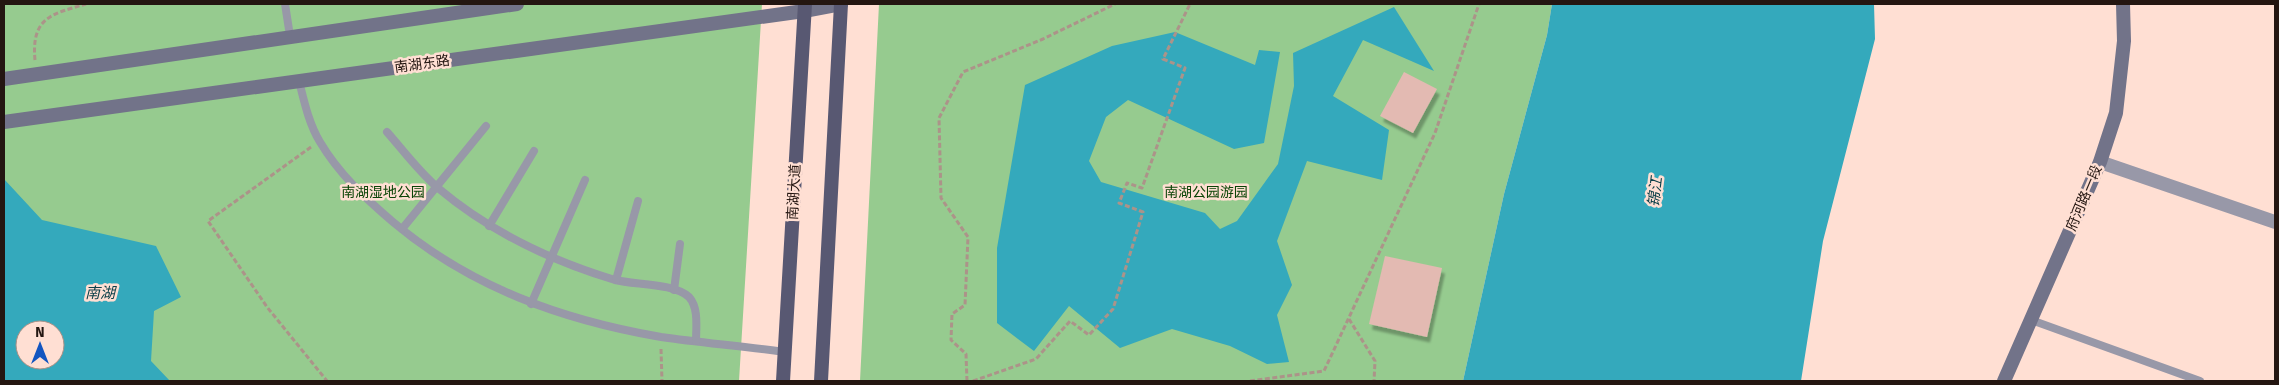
<svg xmlns="http://www.w3.org/2000/svg" width="2279" height="385" font-family="'Fira Sans','Noto Sans SC',sans-serif">
<defs>
<filter id="shadow"><feDropShadow dx="3" dy="5.5" stdDeviation="1" flood-color="#0004"/></filter>
</defs>
<rect width="100%" height="100%" fill="#ffdfd3"/>
<!-- green -->
<g fill="#96cb8f" fill-rule="evenodd">
<path d="M4 4H762L739 381H4ZM25 330H55V360H25Z"/>
<polygon points="879,4 1552,4 1547,35 1504,194 1463,381 860,381"/>
</g>
<!-- water -->
<g fill="#34a9bc" fill-rule="evenodd">
<polygon points="1552,4 1874,4 1875,39 1823,241 1801,381 1463,381 1504,194 1547,35"/>
<polygon points="1394,7 1434,71 1363,40 1333,96 1389,130 1382,180 1307,161 1277,241 1292,285 1277,315 1289,362 1267,364 1230,346 1172,329 1120,348 1069,306 1034,351 997,323 997,248 1025,85 1112,46 1175,32 1255,65 1259,50 1280,52 1264,143 1234,149 1128,100 1106,117 1089,161 1101,182 1205,213 1220,229 1237,221 1278,164 1294,86 1293,53"/>
<path d="M4 179 42 220 156 246 181 297 154 311 151 361 170 381H4ZM25 330H55V360H25Z"/>
</g>
<!-- building -->
<g fill="#e3bab2" filter="url(#shadow)">
<polygon points="1404,72 1437,89 1413,133 1380,116"/>
<polygon points="1385,256 1442,268 1427,337 1369,324"/>
</g>
<g fill="none" stroke-linecap="round" stroke-linejoin="round">
<!-- path -->
<g stroke="#ac9389" stroke-width="3" stroke-dasharray="5 2.5" stroke-linecap="butt">
<path d="M35 60C31 17 52 14 86 4"/>
<polyline points="311,147 208,221 267,307 327,381"/>
<polyline points="1349,319 1375,361 1374,381"/>
<polyline points="661,349 662,381"/>
<polyline points="967,381 966,354 951,340 952,314 965,305 968,237 941,198 939,118 963,72 1043,39 1115,4"/>
<polyline points="973,381 1036,359 1070,321 1089,335 1113,309 1143,212 1119,203 1127,183 1142,188 1185,68 1163,59 1190,4"/>
<polyline points="1250,381 1324,371 1435,133 1479,4"/>
</g>
<!-- service -->
<g stroke="#9898a8" stroke-width="8">
<polyline points="285,4 290,36"/>
<path d="M299 81C304 101 309 124 320 142 339 174 365 198 393 222 470 287 562 320 661 337 702 343 743 346 784 352"/>
<path d="M387 132C403 150 419 172 438 188 489 231 552 261 615 280 635 285 674 283 689 297 699 308 696 328 696 341"/>
<polyline points="489,226 534,151"/>
<polyline points="402,229 486,126"/>
<polyline points="616,280 638,201"/>
<polyline points="674,290 680,244"/>
<polyline points="531,304 585,180"/>
<polyline points="2031,320 2200,381"/>
</g>
<!-- minor -->
<polyline stroke="#9898a8" stroke-width="14" points="2100,162 2275,222"/>
<!-- secondary -->
<g stroke="#727389" stroke-width="14">
<polyline points="4,79 517,4"/>
<polyline points="4,122 804,11 841,4"/>
<polyline points="2004,381 2100,162 2116,113 2124,41 2123,4"/>
</g>
<!-- primary -->
<g stroke="#585872" stroke-width="14">
<polyline points="783,381 805,4"/>
<polyline points="821,381 841,4"/>
</g>
</g>
<g text-anchor="middle" dominant-baseline="central" stroke-width="5" stroke-linejoin="round" paint-order="stroke">
<!-- street labels -->
<g font-size="14" fill="#241611" stroke="#ffdfd3">
<text transform="translate(422 64) rotate(-8)">南湖东路</text>
<text transform="translate(794 192) rotate(-87)">南湖大道</text>
<text transform="translate(2084 198) rotate(-67)">府河路一段</text>
</g>
<!-- park labels -->
<g font-size="14" fill="#0a4406" stroke="#ffdfd3">
<text x="383" y="192">南湖湿地公园</text>
<text x="1206" y="192">南湖公园游园</text>
</g>
<!-- water labels -->
<g font-size="15" font-style="italic" fill="#0d4049" stroke="#ffdfd3">
<text transform="translate(1655 192) rotate(-83)">锦江</text>
<text x="100" y="293">南湖</text>
</g>
</g>
<!-- border -->
<rect width="2279" height="385" fill="none" stroke="#241611" stroke-width="10"/>
<!-- north arrow -->
<g transform="translate(40 345)"><circle r="24" fill="#ffdfd3" stroke="#a78f85"/>
<path d="M0-4L9 19L0 12L-9 19Z" fill="#1355c0"/>
<text y="-8" font-size="14" font-weight="bold" text-anchor="middle" fill="#241611">N</text>
</g>
</svg>
